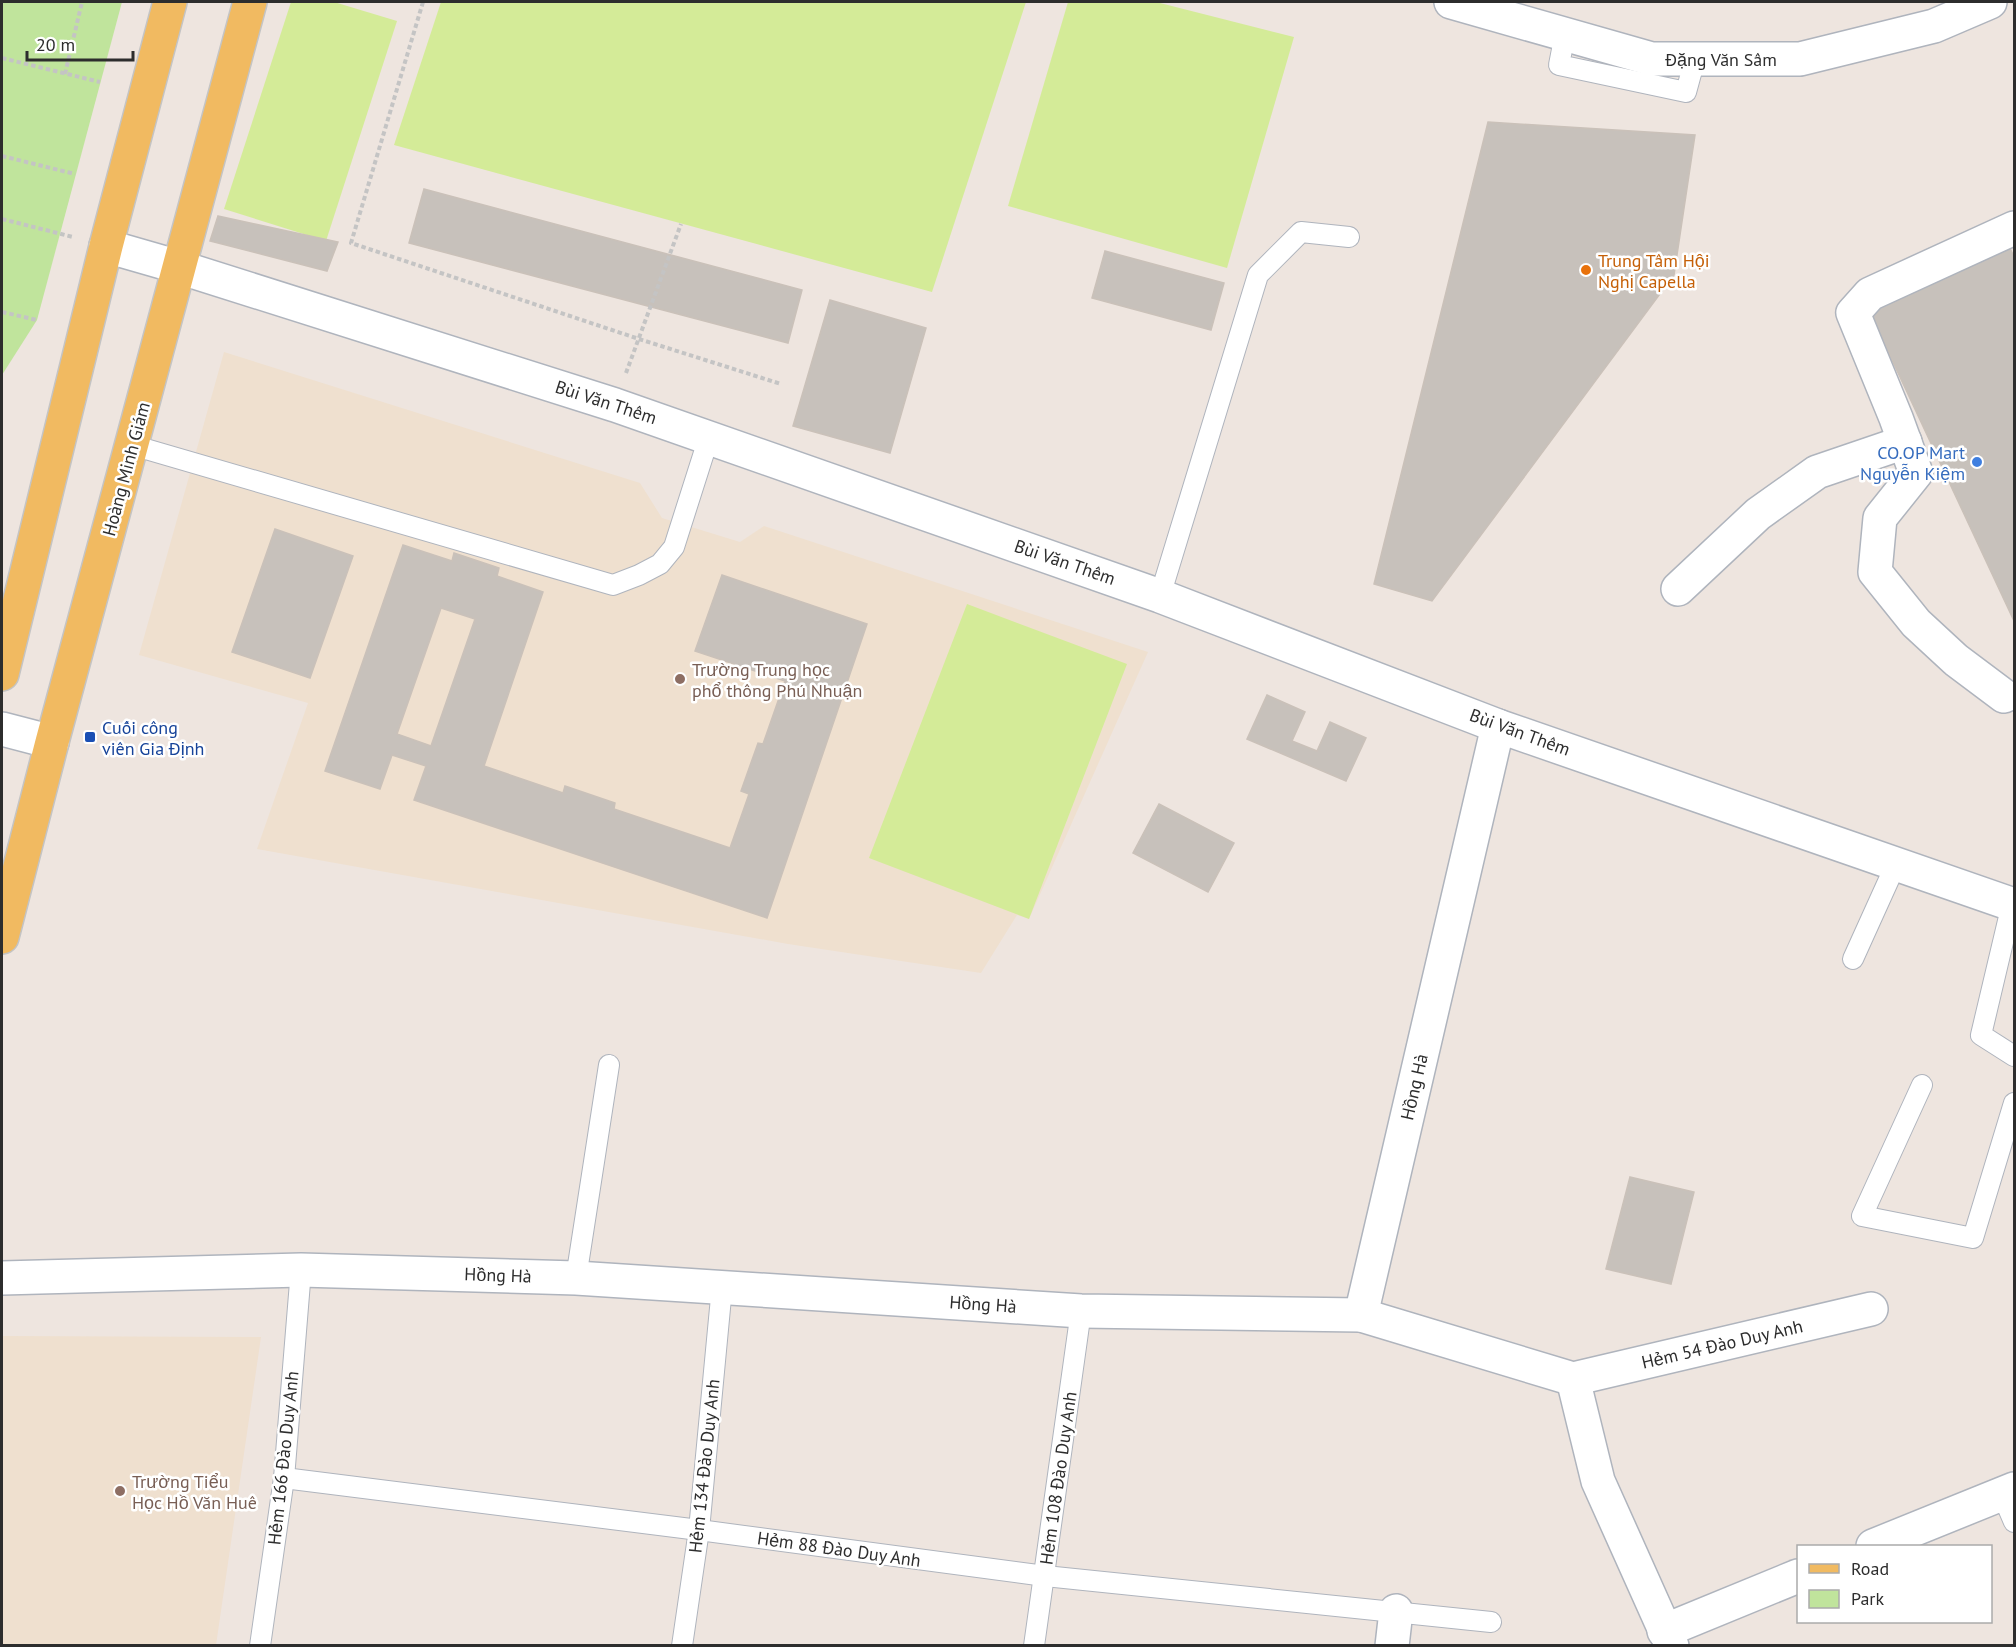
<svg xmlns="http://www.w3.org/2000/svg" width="2016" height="1647" font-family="'PT Sans',sans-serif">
<rect width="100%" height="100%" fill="#eee5df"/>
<!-- education -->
<g fill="#efe0cf">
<polygon points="224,352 640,483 662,518 740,542 764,526 1148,652 1029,919 1017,915 981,973 788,944 257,849 308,703 139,655"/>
<polygon points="2,1336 261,1337 216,1645 2,1645"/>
</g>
<!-- green -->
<polygon fill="#c0e49c" points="2,2 122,2 37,320 2,375"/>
<!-- pitch -->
<g fill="#d4eb98">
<polygon points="291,2 334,2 397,21 326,241 224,209"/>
<polygon points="441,2 1026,2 932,292 394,145"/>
<polygon points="1068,2 1156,2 1294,37 1227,268 1008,206"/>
<polygon points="967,604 1127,664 1029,919 869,858"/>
</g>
<!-- building -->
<g fill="#c7c1bb" stroke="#cac1b9" stroke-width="1.5" fill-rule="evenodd">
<polygon points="1488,122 1695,135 1674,275 1432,601 1374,584"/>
<polygon points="424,189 802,290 788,343 409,243"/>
<polygon points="218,216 338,242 327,271 210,241"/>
<polygon points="2005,237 2014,257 2014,621 1865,302"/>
<polygon points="1105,251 1224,283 1211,330 1092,298"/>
<polygon points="830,300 926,328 890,453 793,426"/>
<polygon points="275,529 353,556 310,678 232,652"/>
<path d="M403 545 452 561 454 553 499 568 497 576 543 592 484 766 563 793 565 786 615 803 614 809 730 848 749 794 741 791 758 743 763 744 785 681 695 651 722 575 867 624 767 918 414 800 426 766 392 755 380 789 325 771ZM441 608 475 619 431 746 397 734Z"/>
<polygon points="1267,695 1305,712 1292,741 1317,751 1330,722 1366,738 1346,781 1247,739"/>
<polygon points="1159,804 1234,843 1208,892 1133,853"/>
<polygon points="1630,1177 1694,1192 1671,1284 1606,1269"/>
</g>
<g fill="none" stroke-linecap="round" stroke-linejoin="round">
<defs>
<g id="service">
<polyline points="1565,34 1559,65 1686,92 1695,59"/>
<polyline points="132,445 613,585 639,575 660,564 674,547 709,437"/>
<polyline points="1160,596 1258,275 1301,232 1349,237"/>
<polyline points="2012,904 1981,1035 2014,1056"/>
<polyline points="1853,959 1896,864"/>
<polyline points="1922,1085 1862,1216 1973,1238 2014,1103"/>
<polyline points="576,1278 609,1065"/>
<polyline points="284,1478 699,1530 1045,1576 1491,1622"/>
<polyline points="2002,1494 2014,1522"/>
<polyline points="260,1646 284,1478 301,1270"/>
<polyline points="682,1646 699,1530 722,1287"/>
<polyline points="1034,1646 1081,1311"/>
</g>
<g id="minor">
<polyline points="106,246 179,267 615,405 1160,596 1498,726 2014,905"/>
<polyline points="1678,589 1758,514 1817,472 1905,442"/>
<polyline points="2004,696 1956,660 1916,623 1875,572 1880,518 1916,473 1896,418 1853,313 1870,294 2014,228"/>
<polyline points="1361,1315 1573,1379 1871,1309"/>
<polyline points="1573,1379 1598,1481 1672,1646"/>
<polyline points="1873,1546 2014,1489"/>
<polyline points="1664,1631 1798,1576"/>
<polyline points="1392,1646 1396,1611"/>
</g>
<g id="tertiary">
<polyline points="1451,2 1652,59 1800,59 1934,26 1990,2"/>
<polyline points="2,729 52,742"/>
<polyline points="2,1278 301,1270 576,1278 1081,1311 1361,1315 1498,726"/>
</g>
<g id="primary">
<polyline points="2,674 106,246 170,2"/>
<polyline points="2,937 52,742 250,2"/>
</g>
</defs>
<!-- service casing -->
<use href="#service" stroke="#afb4bd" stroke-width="22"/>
<!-- minor casing -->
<use href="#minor" stroke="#afb4bd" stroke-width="36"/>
<!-- tertiary casing -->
<use href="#tertiary" stroke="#afb4bd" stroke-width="36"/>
<!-- primary casing -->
<use href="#primary" stroke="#c4c4c4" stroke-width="36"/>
<!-- path -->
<g stroke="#c4c4c4" stroke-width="4" stroke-dasharray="4.5 3" stroke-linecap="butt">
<polyline points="423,2 351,243 639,339 781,384"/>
<polyline points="2,58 100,82"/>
<polyline points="65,74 82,2"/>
<polyline points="2,156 75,174"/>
<polyline points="2,219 73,237"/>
<polyline points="2,312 37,320"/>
<polyline points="626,373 681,224"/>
</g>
<!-- service -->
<use href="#service" stroke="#fff" stroke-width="20"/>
<!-- minor -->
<use href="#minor" stroke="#fff" stroke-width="33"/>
<!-- tertiary -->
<use href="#tertiary" stroke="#fff" stroke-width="33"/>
<!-- primary -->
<use href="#primary" stroke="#f1ba61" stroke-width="33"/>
</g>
<!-- markers -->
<circle fill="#e8710a" stroke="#fff" stroke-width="2" cx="1586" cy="270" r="6"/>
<circle fill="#3f7fe0" stroke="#fff" stroke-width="2" cx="1977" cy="462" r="6"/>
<g fill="#8d6e63" stroke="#fff" stroke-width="2">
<circle cx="680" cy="679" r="6"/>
<circle cx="120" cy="1491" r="6"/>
</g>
<rect fill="#1a4fb4" stroke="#fff" stroke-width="2" x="84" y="731" width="12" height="12" rx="3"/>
<g text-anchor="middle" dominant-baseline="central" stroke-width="5" stroke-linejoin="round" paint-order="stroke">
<!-- street labels -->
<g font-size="18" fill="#2d2d2d" stroke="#fff">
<text x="1721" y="59">Đặng Văn Sâm</text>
<text transform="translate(606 402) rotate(18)">Bùi Văn Thêm</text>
<text transform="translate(126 469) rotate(-75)">Hoàng Minh Giám</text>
<text transform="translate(1065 562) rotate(19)">Bùi Văn Thêm</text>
<text transform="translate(1520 732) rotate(20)">Bùi Văn Thêm</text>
<text transform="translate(1414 1087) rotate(-77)">Hồng Hà</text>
<text transform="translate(498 1275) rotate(2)">Hồng Hà</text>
<text transform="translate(983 1304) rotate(4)">Hồng Hà</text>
<text transform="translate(1722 1344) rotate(-13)">Hẻm 54 Đào Duy Anh</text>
<text transform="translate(283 1458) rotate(-84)">Hẻm 166 Đào Duy Anh</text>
<text transform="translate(704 1466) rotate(-84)">Hẻm 134 Đào Duy Anh</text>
<text transform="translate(1058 1478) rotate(-82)">Hẻm 108 Đào Duy Anh</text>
<text transform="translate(839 1549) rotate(8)">Hẻm 88 Đào Duy Anh</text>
</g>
<!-- food labels -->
<g font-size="18" fill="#c56008" stroke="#fff" text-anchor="start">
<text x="1598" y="260">Trung Tâm Hội<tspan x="1598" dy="21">Nghị Capella</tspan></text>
</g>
<!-- shop labels -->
<g font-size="18" fill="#366cbe" stroke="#fff" text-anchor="end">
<text x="1965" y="452">CO.OP Mart<tspan x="1965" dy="21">Nguyễn Kiệm</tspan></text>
</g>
<!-- education labels -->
<g font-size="18" fill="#785e54" stroke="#fff" text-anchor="start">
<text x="692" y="669">Trường Trung học<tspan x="692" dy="21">phổ thông Phú Nhuận</tspan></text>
<text x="132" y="1481">Trường Tiểu<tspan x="132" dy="21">Học Hồ Văn Huê</tspan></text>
</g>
<!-- transit labels -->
<g font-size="18" fill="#164399" stroke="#fff" text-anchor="start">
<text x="102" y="727">Cuối công<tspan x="102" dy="21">viên Gia Định</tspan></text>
</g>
</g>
<!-- border -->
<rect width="2016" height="1647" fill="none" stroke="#2d2d2d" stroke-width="6"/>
<!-- legend -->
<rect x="1797" y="1545" width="195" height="78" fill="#ffffff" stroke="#ababab" stroke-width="1.5"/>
<rect x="1809" y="1564" width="30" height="9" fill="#f1ba61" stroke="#ababab" stroke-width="1.5"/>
<text x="1851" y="1575" font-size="18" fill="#2d2d2d">Road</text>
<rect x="1809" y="1590" width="30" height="18" fill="#c0e49c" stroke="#ababab" stroke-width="1.5"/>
<text x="1851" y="1605" font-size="18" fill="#2d2d2d">Park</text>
<!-- scale -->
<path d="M27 51v9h106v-9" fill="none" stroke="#2d2d2d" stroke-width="3"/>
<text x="36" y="51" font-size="18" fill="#2d2d2d" stroke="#ffffff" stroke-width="4.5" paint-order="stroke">20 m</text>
</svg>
